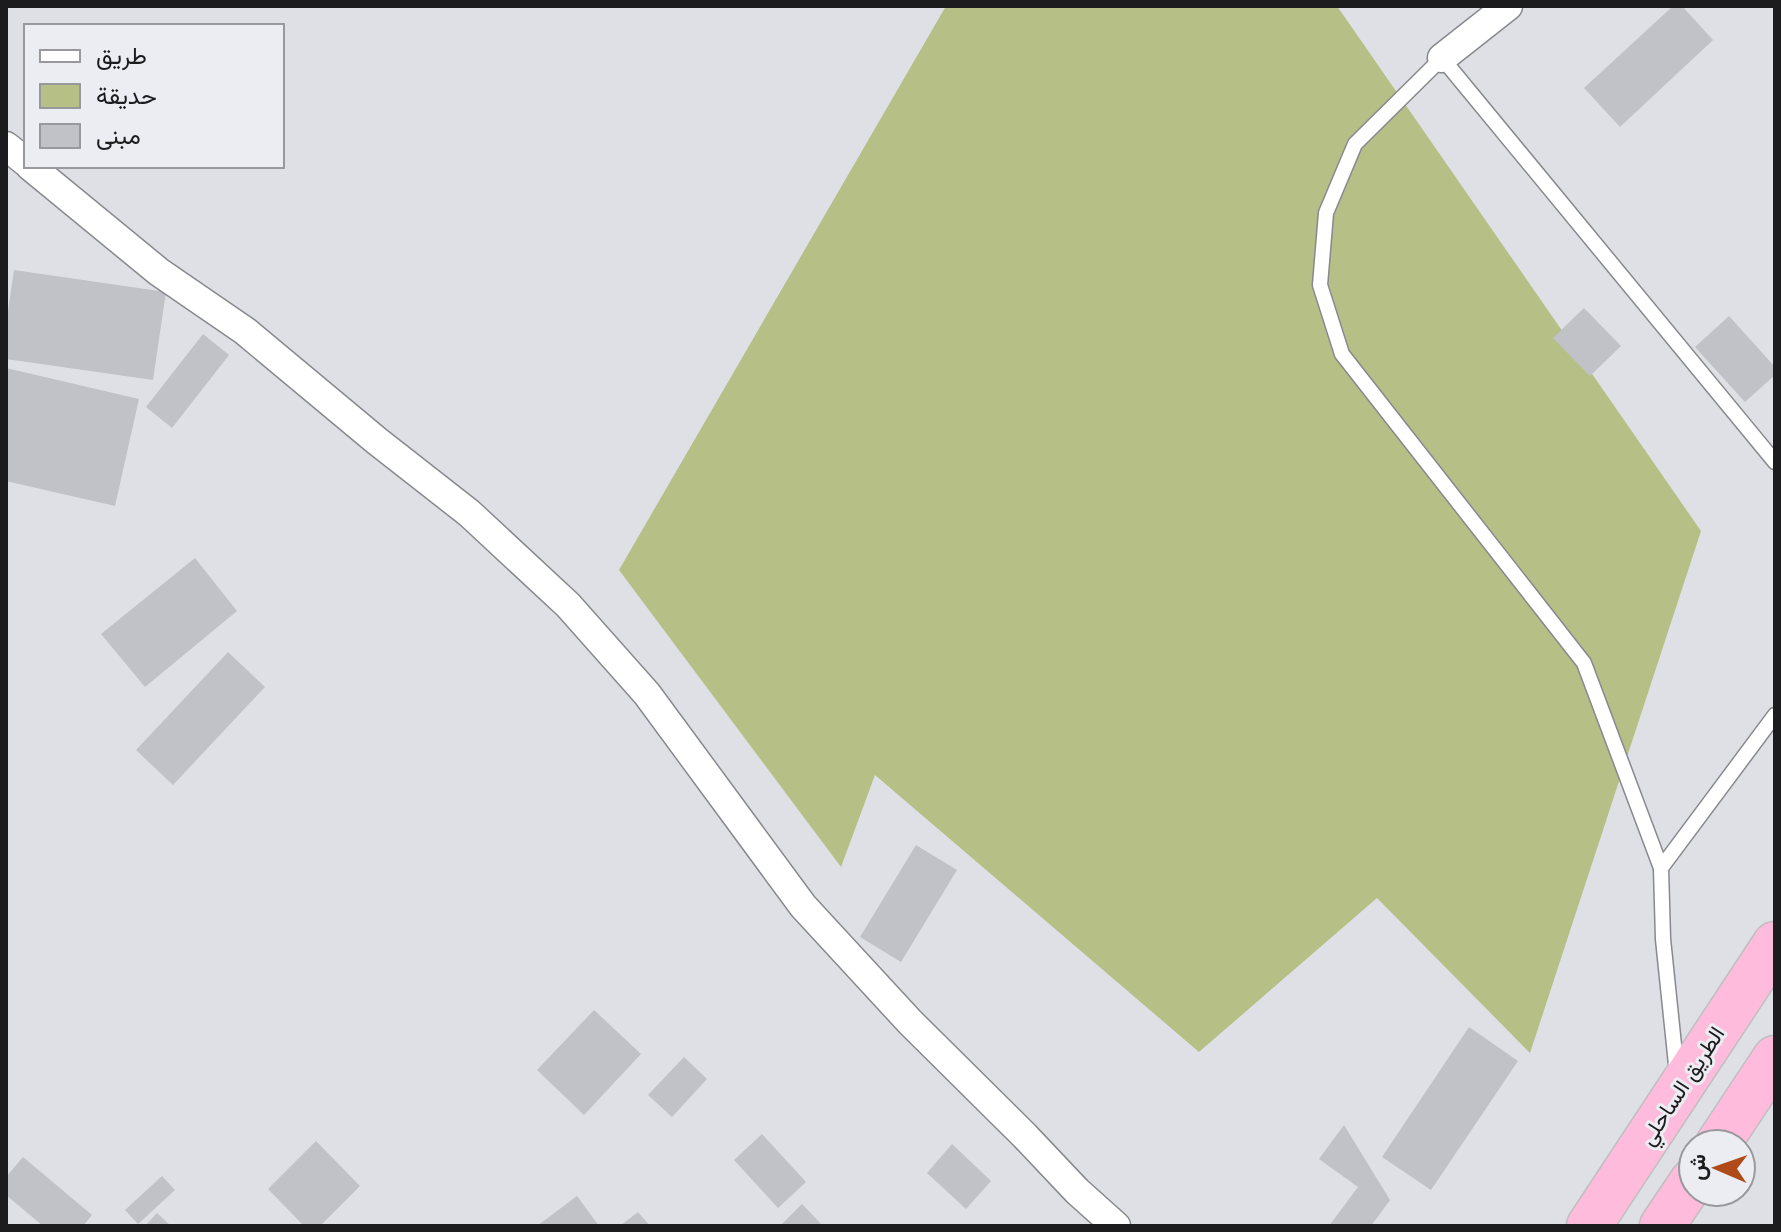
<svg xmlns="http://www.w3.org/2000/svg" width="1781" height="1232" font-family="Montserrat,Vazirmatn,sans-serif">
<rect width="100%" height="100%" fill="#dfe0e5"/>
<!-- green -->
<polygon fill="#b5bf86" points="946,6 1337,6 1701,531 1530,1053 1377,898 1199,1052 875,775 841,867 619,570"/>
<!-- building -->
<g fill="#c1c2c7">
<polygon points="1673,6 1682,6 1713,40 1620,127 1584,88"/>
<polygon points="14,270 166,292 153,380 6,359 6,325"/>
<polygon points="1584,308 1621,346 1590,376 1553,338"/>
<polygon points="1729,316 1775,367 1775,375 1745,402 1695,347"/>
<polygon points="203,334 229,355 172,428 146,407"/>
<polygon points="6,368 139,399 115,506 6,481"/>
<polygon points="195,558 237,611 145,687 101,634"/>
<polygon points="228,652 265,687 173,785 136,750"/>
<polygon points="916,845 957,870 901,962 860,937"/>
<polygon points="594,1010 641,1054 584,1115 537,1070"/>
<polygon points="1469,1027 1518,1061 1431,1190 1382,1157"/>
<polygon points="684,1057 707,1079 672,1117 648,1095"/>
<polygon points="1344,1125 1390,1200 1371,1226 1329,1226 1358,1187 1319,1159"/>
<polygon points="762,1134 806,1182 778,1208 734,1160"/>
<polygon points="316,1141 360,1186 320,1226 304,1226 268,1189"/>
<polygon points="952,1144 991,1181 966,1209 927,1173"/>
<polygon points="23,1157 92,1215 83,1226 43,1226 6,1195 6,1177"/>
<polygon points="162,1176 175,1190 138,1224 125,1210"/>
<polygon points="577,1196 599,1226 537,1226"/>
<polygon points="802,1204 823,1226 780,1226"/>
<polygon points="638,1212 650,1226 620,1226"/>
<polygon points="157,1213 171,1226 145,1226"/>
</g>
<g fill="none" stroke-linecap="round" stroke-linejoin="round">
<defs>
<g id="service">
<polyline points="1661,868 1584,663 1342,354 1320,285 1326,213 1355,144 1442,58 1775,462"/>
<polyline points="1677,1074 1663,939 1661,868 1775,715"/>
</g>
<g id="minor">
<polyline points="1442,58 1508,6"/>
<polyline points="6,146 26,162"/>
<polyline points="30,166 159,272 245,331 377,441 469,513 568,605 647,694 803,906 910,1022 1025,1136 1077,1191 1116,1226"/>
</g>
<g id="trunk">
<polyline points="1718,1144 1775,1058"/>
<polyline points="1589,1226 1775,944"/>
<polyline points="1662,1226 1693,1180"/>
</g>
</defs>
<!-- service casing -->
<use href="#service" stroke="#88898e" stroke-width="17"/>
<!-- minor casing -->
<use href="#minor" stroke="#88898e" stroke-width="31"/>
<!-- trunk casing -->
<use href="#trunk" stroke="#bfbfc0" stroke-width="47"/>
<!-- service -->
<use href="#service" stroke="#fff" stroke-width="14"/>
<!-- minor -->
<use href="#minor" stroke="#fff" stroke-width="28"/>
<!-- trunk -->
<use href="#trunk" stroke="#febbdb" stroke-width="44"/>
</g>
<g text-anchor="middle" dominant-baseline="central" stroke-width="6" stroke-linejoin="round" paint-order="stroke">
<!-- street labels -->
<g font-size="22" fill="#1c1c1e" stroke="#ecedf2">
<text transform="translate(1682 1086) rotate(-57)">الطريق الساحلي</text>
</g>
</g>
<!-- border -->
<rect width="1781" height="1232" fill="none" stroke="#1c1c1e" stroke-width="16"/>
<!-- legend -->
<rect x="24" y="24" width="260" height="144" fill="#ecedf2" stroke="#99999d" stroke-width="2"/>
<rect x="40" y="50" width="40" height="12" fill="#ffffff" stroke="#99999d" stroke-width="2"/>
<text x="96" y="64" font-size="24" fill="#1c1c1e">طريق</text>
<rect x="40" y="84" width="40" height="24" fill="#b5bf86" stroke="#99999d" stroke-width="2"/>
<text x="96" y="104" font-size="24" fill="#1c1c1e">حديقة</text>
<rect x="40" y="124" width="40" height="24" fill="#c1c2c7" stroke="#99999d" stroke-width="2"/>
<text x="96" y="144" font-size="24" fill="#1c1c1e">مبنى</text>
<!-- north arrow -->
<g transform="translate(1717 1168) rotate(272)"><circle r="38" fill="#ecedf2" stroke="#99999d" stroke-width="2"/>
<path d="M0-6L14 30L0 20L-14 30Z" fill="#af4a19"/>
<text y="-12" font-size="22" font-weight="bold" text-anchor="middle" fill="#1c1c1e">ش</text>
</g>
</svg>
